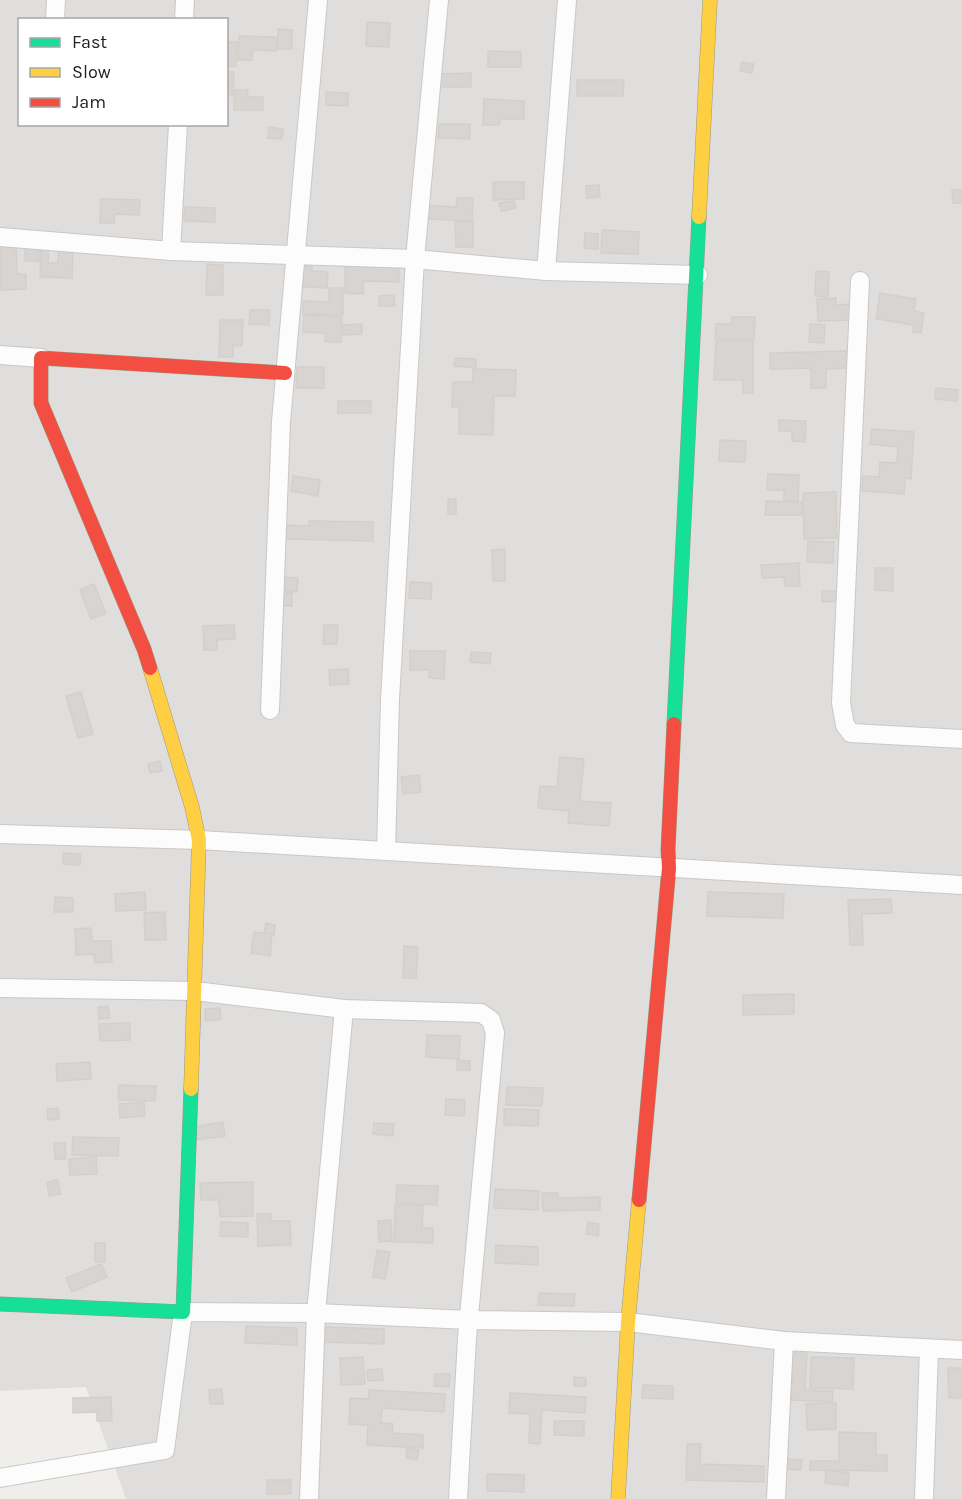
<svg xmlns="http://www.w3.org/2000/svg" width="962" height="1499" font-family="Karla,sans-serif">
<rect width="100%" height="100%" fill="#f0eeeb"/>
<!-- residential -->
<path fill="#dfdedc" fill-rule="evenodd" d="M0 0H962V1499H126L86 1387 0 1391ZM20 20H226V124H20Z"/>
<!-- building -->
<g fill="#d7d4d2" stroke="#d3d0cc" stroke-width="1.5">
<polygon points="367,22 390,23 389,47 366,46"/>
<polygon points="278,29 292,30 292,49 278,49"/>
<polygon points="239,36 277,37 277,51 253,50 252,60 238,60"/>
<polygon points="226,42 237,42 236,66 226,66"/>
<polygon points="488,51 521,52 521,67 488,67"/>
<polygon points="742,62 754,64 752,73 740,71"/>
<polygon points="226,72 234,72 233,96 226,95"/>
<polygon points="471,73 471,87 438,87 438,74"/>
<polygon points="577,80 624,80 623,96 577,96"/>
<polygon points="235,90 248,90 247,97 263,97 263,110 234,110"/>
<polygon points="326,92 348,93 348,106 326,105"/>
<polygon points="484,99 524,101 524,119 500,119 499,125 483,125"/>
<polygon points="439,124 470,124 470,139 438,138"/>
<polygon points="269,127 283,129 282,139 268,138"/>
<polygon points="493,182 524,182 524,199 493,200"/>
<polygon points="599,185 600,197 587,198 586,186"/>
<polygon points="952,190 962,190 962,203 953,203"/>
<polygon points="457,198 473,198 472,221 426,219 427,205 456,207"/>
<polygon points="101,199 140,200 139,215 115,214 114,223 100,223"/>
<polygon points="514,201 516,208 501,211 499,203"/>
<polygon points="185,207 215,208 215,222 184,221"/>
<polygon points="455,222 473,222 473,247 456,247"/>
<polygon points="602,230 639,232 638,254 601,253"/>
<polygon points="585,233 598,234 598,249 584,248"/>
<rect x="25" y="242" width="14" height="19"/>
<polygon points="41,242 49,243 48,263 58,263 59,245 73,246 72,278 40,277"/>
<polygon points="16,244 17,274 26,274 26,289 1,290 0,245"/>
<polygon points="296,262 312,263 312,271 328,272 327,288 294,286"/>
<polygon points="207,264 223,265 223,295 206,295"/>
<polygon points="345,265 399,266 399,282 364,281 363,294 345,293"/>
<polygon points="816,271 829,272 828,297 815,296"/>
<polygon points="329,288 343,288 343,315 303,314 303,301 329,302"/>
<polygon points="880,293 916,299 914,311 924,313 921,333 913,332 914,325 876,319"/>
<polygon points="394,295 395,306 379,306 379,296"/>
<polygon points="836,298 836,305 852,304 853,320 818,321 817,299"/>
<polygon points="250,310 270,310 269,325 249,324"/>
<polygon points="304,315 342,317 341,342 325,342 325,333 303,332"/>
<polygon points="732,317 755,317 754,340 715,339 716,324 732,324"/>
<polygon points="220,320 243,320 242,346 233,345 233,357 219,357"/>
<polygon points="362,324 362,334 343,335 343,325"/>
<polygon points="810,324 825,325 824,343 809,342"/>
<polygon points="716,341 753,341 753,393 743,393 743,380 714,380"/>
<polygon points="848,351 848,368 826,369 826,388 811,388 811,368 770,369 770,353"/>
<polygon points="455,358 476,359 476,368 454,366"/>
<polygon points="297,367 324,367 324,388 296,388"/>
<polygon points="473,369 516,370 515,396 494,396 493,435 459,434 459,407 452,407 453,382 473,382"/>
<polygon points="936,388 958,390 957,401 935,399"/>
<rect x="338" y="401" width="33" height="12"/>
<polygon points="779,420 806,421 805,442 792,441 792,431 779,431"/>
<polygon points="872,429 914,432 911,479 905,478 904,494 862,491 863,476 879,477 880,462 897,463 898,447 870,444"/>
<polygon points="720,440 746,441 745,462 719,461"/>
<polygon points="768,474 799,475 798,501 784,501 784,490 767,490"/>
<polygon points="293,476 320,480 318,496 291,491"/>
<polygon points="836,492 837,538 804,539 803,493"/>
<rect x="448" y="499" width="8" height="15"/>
<polygon points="766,501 802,502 802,515 765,515"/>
<polygon points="309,521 373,522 373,541 286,539 286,525 309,526"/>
<polygon points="808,541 834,542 833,563 807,562"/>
<polygon points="505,549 505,581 493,581 492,550"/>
<polygon points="799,563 800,586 785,586 784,577 762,578 761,565"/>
<polygon points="875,568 893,568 893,591 875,590"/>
<polygon points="276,577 298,578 297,592 275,591"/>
<polygon points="410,582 432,583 431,599 409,598"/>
<polygon points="94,584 106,613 91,619 80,590"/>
<polygon points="822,591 840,591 840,601 822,602"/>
<polygon points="275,593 292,593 292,606 274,606"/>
<polygon points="234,625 235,639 217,640 217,650 204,650 203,626"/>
<polygon points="324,625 338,625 337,644 323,644"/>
<polygon points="410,651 445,651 444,679 429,678 429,670 410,670"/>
<polygon points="471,652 491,653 490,664 470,662"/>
<polygon points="348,669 349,684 330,685 329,670"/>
<polygon points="81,692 93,734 78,738 66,696"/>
<polygon points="560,757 584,759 580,801 611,803 609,826 568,823 569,811 538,808 540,786 557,787"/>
<polygon points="160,761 162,771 150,773 148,764"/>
<polygon points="419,775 421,792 403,794 401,777"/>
<polygon points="63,853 81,854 80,865 63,864"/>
<polygon points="145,892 146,910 116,911 115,894"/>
<polygon points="708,892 784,894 783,918 707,916"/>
<polygon points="55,897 73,898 73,912 54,912"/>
<polygon points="891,899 892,913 862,914 863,945 850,945 848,900"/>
<polygon points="165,912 166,940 145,940 144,913"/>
<polygon points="266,923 275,925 274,935 264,933"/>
<polygon points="91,928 92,941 111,941 112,962 95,963 94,954 76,955 75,929"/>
<polygon points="254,932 272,934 270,956 251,953"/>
<polygon points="404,946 418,947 416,978 403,978"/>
<polygon points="794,994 794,1014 743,1015 743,995"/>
<polygon points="108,1006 110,1018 99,1019 98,1007"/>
<polygon points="220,1008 221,1019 205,1021 205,1009"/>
<polygon points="130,1023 130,1040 100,1041 99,1024"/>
<polygon points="427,1035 460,1036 459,1059 426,1057"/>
<polygon points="457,1060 470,1061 470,1070 457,1070"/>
<polygon points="90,1062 91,1079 57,1081 56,1064"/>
<polygon points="119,1085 156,1086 155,1101 118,1100"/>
<polygon points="507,1087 543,1088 542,1106 506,1105"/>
<polygon points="446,1099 465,1100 464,1116 445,1115"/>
<polygon points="144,1102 145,1116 120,1118 119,1104"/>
<polygon points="58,1108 59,1119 48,1120 47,1109"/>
<polygon points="504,1109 539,1110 538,1126 504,1125"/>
<polygon points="223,1122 225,1136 195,1140 193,1127"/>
<polygon points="374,1123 394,1124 393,1136 373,1134"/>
<polygon points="73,1137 119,1138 118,1156 72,1155"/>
<polygon points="54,1143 65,1143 66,1159 55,1159"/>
<polygon points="96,1157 97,1174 70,1175 69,1159"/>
<polygon points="58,1180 60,1194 49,1196 47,1182"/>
<polygon points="253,1182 253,1216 220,1217 219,1200 201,1200 200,1183"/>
<polygon points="397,1185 438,1186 437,1205 396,1203"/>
<polygon points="495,1189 539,1191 538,1210 494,1208"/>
<polygon points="542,1193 558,1193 558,1198 600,1197 600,1210 543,1211"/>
<polygon points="395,1205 423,1206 422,1228 433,1228 433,1243 394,1242"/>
<polygon points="257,1214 271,1214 271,1221 290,1221 291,1245 258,1246"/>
<polygon points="391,1220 392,1241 379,1242 378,1221"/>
<polygon points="221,1222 248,1223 248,1237 220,1236"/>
<polygon points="588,1222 599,1224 598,1236 586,1234"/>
<rect x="95" y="1243" width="10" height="19"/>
<polygon points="496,1245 538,1247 538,1265 495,1263"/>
<polygon points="377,1250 390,1252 385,1279 373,1277"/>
<polygon points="101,1264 107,1277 72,1292 66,1278"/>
<polygon points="539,1293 575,1294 574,1306 538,1305"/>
<polygon points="246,1326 297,1328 297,1345 245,1343"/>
<polygon points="325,1327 384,1329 384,1344 324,1342"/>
<polygon points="793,1350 807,1351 805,1390 833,1391 832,1402 791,1400"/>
<polygon points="363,1357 365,1384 341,1385 340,1358"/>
<polygon points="811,1357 854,1358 853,1389 810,1388"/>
<polygon points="948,1368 962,1368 962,1398 949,1398"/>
<polygon points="382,1369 383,1380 368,1381 367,1370"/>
<polygon points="435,1374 450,1374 449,1387 434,1386"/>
<polygon points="574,1377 586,1378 586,1386 574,1386"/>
<polygon points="643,1385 673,1386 673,1399 642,1398"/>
<polygon points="222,1389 223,1404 210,1404 209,1390"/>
<polygon points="369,1390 445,1394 444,1412 382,1408 381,1423 393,1424 392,1433 423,1435 423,1448 367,1445 368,1425 349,1424 350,1398 369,1399"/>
<polygon points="510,1393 586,1397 585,1413 542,1410 540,1444 529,1443 530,1414 509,1413"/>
<polygon points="111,1397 112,1421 97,1421 97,1412 73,1413 73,1398"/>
<polygon points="836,1403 836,1429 807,1430 806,1404"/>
<polygon points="554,1421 584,1421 584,1436 554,1435"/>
<polygon points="839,1432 876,1433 876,1455 887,1455 887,1471 810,1470 810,1461 839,1461"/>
<polygon points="687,1444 701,1444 700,1464 764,1466 764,1482 686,1480"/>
<polygon points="407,1448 419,1450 417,1460 406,1458"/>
<polygon points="788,1459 802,1460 801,1470 787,1469"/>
<polygon points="826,1470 849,1473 848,1486 825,1483"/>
<polygon points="487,1474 524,1475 524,1492 487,1491"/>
<rect x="267" y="1480" width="24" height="14"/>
</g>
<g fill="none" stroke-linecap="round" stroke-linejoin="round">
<defs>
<g id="street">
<polyline points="55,20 56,0"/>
<polyline points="184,20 185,0"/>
<polyline points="0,237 171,251 415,259 546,271 698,275"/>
<polyline points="171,251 178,124"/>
<polyline points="546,271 567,0"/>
<polyline points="860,281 841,703 845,725 851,733 962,739"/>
<polyline points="0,355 41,358"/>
<polyline points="270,710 281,422 318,0"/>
<polyline points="0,834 199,840 962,885"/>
<polyline points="386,851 390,700 415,259 439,0"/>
<polyline points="0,988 195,991 344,1009 481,1013 491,1020 495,1033 467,1338 458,1499"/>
<polyline points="0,1478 165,1450 183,1312 316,1313 469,1320 628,1322 784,1341 962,1350"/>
<polyline points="309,1499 316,1313 344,1009"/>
<polyline points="776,1499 784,1341"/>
<polyline points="924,1499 929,1349"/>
</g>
<g id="fast">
<polyline points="674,724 699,217"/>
<polyline points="0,1304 183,1312 191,1089"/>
</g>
<g id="slow">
<polyline points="699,217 710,0"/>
<polyline points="150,668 192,807 199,840 191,1089"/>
<polyline points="618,1499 628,1322 639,1200"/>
</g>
<g id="jam">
<polyline points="150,668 144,649 41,403 41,358 285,373"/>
<polyline points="639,1200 669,868 668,850 674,724"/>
</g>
</defs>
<!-- street casing -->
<use href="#street" stroke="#c9c8c7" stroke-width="20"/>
<!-- fast casing -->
<use href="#fast" stroke="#999a82" stroke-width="15"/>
<!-- slow casing -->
<use href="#slow" stroke="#999a82" stroke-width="15"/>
<!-- jam casing -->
<use href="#jam" stroke="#999a82" stroke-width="15"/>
<!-- street -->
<use href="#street" stroke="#fdfcfc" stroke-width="18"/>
<!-- fast -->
<use href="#fast" stroke="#16e098" stroke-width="14"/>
<!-- slow -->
<use href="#slow" stroke="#ffcf43" stroke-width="14"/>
<!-- jam -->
<use href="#jam" stroke="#f24e42" stroke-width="14"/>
</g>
<!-- legend -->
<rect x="18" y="18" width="210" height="108" fill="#ffffff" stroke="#a7a7a7" stroke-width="1.5"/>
<rect x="30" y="38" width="30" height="9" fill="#16e098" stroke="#a7a7a7" stroke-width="1.5"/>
<text x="72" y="48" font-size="18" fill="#222222">Fast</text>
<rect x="30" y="68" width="30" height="9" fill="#ffcf43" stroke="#a7a7a7" stroke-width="1.5"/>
<text x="72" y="78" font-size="18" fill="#222222">Slow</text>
<rect x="30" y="98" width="30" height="9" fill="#f24e42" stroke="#a7a7a7" stroke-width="1.5"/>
<text x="72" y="108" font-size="18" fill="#222222">Jam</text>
</svg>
